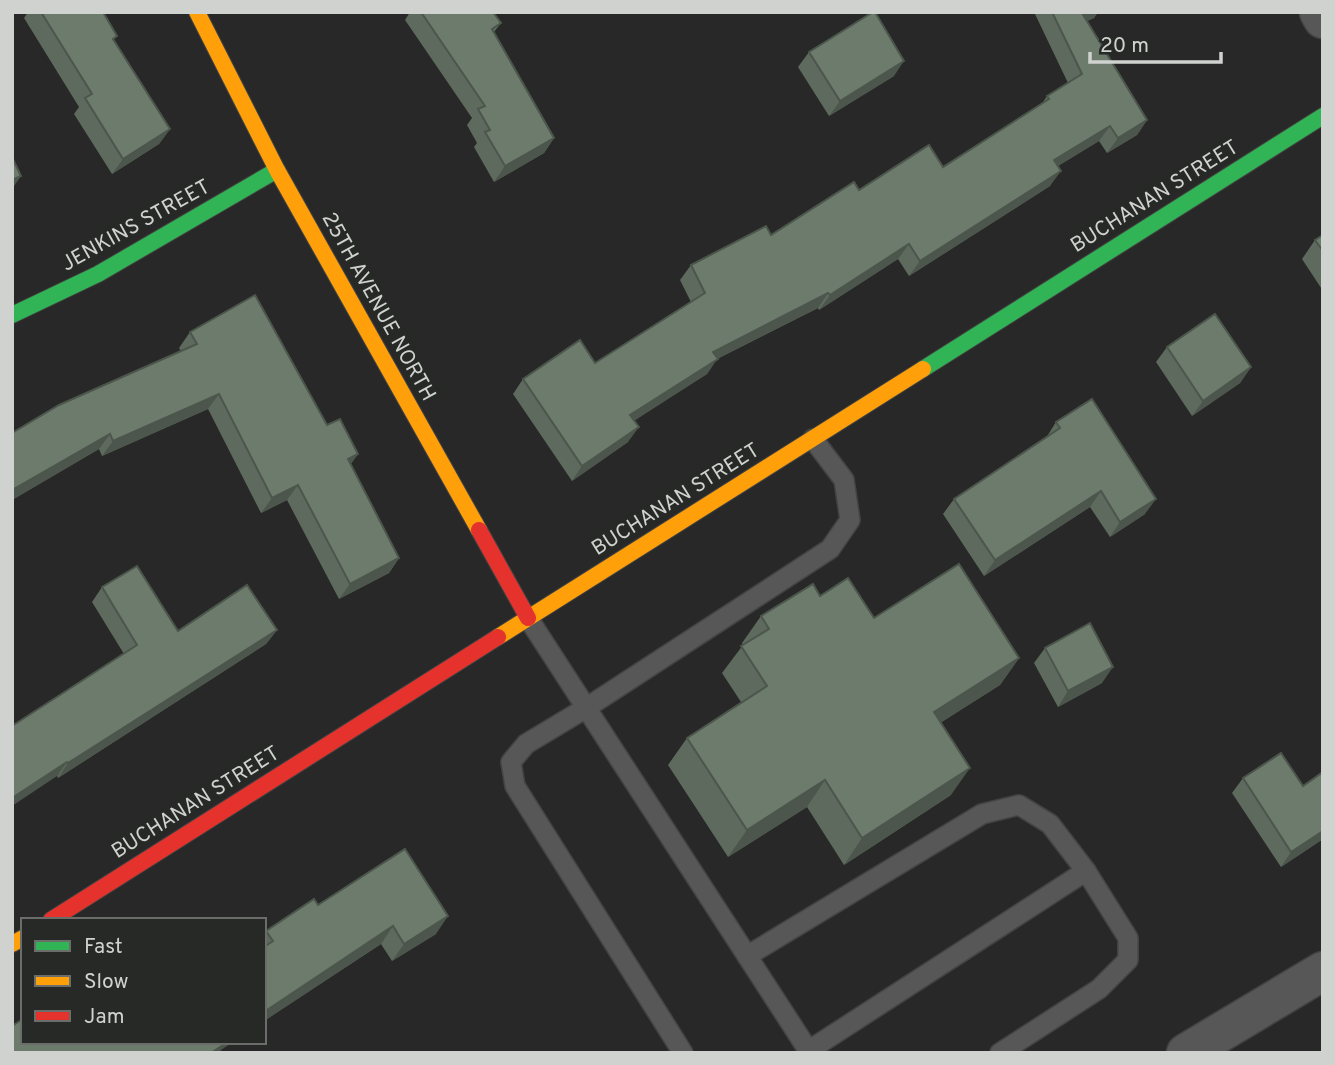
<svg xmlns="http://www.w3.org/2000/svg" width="1335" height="1065" font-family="Overpass,sans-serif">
<rect width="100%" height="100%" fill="#272827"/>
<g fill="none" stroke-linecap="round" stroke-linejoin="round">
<defs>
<g id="lane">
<polyline points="528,618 810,1053"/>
<polyline points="747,956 982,814 1019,805 1050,824 1086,871 808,1051"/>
<polyline points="683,1053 515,786 511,762 526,744 586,708 830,549 850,520 844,480 813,439"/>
<polyline points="1000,1053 1099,989 1128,960 1128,938 1086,871"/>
</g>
<g id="street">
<polyline points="1319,12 1323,19"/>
<polyline points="1186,1053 1323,971"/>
</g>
<g id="fast">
<polyline points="12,315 98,274 277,170"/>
<polyline points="923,369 1323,116"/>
</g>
<g id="slow">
<polyline points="197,12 277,170 479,530"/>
<polyline points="498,637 923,369"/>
<polyline points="12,944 23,938"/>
</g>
<g id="jam">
<polyline points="479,530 528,618"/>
<polyline points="51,920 498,637"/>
</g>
</defs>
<!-- lane casing -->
<use href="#lane" stroke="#424342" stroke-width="22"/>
<!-- street casing -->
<use href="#street" stroke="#424342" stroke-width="41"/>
<!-- fast casing -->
<use href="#fast" stroke="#424342" stroke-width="18"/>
<!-- slow casing -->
<use href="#slow" stroke="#424342" stroke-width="18"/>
<!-- jam casing -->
<use href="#jam" stroke="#424342" stroke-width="18"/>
<!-- lane -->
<use href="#lane" stroke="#565756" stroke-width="19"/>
<!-- street -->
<use href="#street" stroke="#565756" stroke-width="38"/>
<!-- fast -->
<use href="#fast" stroke="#30b455" stroke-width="16"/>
<!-- slow -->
<use href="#slow" stroke="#ff9f0a" stroke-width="16"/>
<!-- jam -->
<use href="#jam" stroke="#e5322d" stroke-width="16"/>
</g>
<!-- wall -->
<g fill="#5d6a5d">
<polygon points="28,12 103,12 114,41 170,129 159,144 112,174 74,114 79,107 24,18"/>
<polygon points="410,12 493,12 501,23 494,32 554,138 544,153 494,182 474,147 477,143 467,125 472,118 405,20"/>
<polygon points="1034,12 1098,12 1094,18 1087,21 1147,120 1137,135 1107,153 1099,141 1058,166 1050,186 909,276 898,259 819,310 818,308 717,359 707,374 634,420 628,442 572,481 513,394 523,379 595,363 691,302 680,280 691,265 771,235 859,190 943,167 1041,105 1047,96 1068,83"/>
<polygon points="809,52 894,76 829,116 798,67"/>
<polygon points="1323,235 1323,291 1302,259 1315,240"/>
<polygon points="190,332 327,425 358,454 350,465 399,558 389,573 339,599 287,500 261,513 208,409 102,456 99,449 12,500 181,351 179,348"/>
<polygon points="1167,347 1251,367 1240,383 1192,416 1156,362"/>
<polygon points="1056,422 1145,514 1110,537 1090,507 984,576 943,514 954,499 1046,438"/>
<polygon points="102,587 178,631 277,630 266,644 58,778 57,776 124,654 92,602"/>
<polygon points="820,596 874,618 1019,658 1000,685 940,723 951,795 844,865 807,807 728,857 668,765 687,738 741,702 722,673 743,645 742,643 761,616"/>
<polygon points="1045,648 1102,683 1058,707 1034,663"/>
<polygon points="1323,772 1323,839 1281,867 1232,793 1243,778 1303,786"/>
<polygon points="318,905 436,934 392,961 381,944 264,1021 264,934 266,931"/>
</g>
<!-- shaded-wall -->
<g fill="#4c564c">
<polygon points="1084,12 1098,12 1094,18 1072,28 1082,13"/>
<polygon points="904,61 894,76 829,116 840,101"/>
<polygon points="1147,120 1137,135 1107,153 1118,138"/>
<polygon points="1110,126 1099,141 1043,175 1054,160"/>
<polygon points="170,129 159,144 112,174 123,159"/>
<polygon points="554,138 544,153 494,182 505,166"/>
<polygon points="1061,171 1050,186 909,276 920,261"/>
<polygon points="21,176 12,189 12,180"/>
<polygon points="909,244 898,259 819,310 830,295"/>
<polygon points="828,293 818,308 717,359 707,374 620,430 630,415 713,352"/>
<polygon points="1251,367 1240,383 1192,416 1203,401"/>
<polygon points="219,394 208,409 102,456 113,441"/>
<polygon points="639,427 628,442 572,481 582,466"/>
<polygon points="110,434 99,449 12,500 12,490"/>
<polygon points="358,454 347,469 348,459"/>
<polygon points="298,485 287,500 261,513 272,498"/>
<polygon points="1101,491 1090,507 984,576 995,560"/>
<polygon points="1156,499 1145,514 1110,537 1120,522"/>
<polygon points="399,558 389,573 339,599 350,584"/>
<polygon points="277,630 266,644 58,778 68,763"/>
<polygon points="1019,658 1000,685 915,739 934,712"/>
<polygon points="1113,667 1102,683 1058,707 1068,691"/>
<polygon points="67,762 57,776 12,806 12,798"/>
<polygon points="970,768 951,795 844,865 862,838"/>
<polygon points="825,780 807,807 728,857 747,830"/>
<polygon points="1323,831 1323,839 1281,867 1291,852"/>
<polygon points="448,916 436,934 392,961 404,944"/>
<polygon points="393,926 381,944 264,1021 264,1012"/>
<polygon points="222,1042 233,1042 221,1050 219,1053 211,1053"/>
</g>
<!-- building -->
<g fill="#6c7b6c" stroke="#4c564c" stroke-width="2">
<polygon points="41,12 103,12 117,36 113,39 170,129 123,159 85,98 92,94"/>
<polygon points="421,12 493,12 501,23 492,29 554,138 505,166 485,132 490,130 478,109 485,106"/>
<polygon points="873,12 875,12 904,61 840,101 809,52"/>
<polygon points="1052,12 1084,12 1082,13 1147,120 1118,138 1110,126 1054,160 1061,171 920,261 909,244 830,295 828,293 713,352 718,359 630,415 639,427 582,466 523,379 580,340 595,363 705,293 691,265 766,226 771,235 854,182 859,190 929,145 943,167 1049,99 1047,96 1082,74"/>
<polygon points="12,157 21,176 12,180"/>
<polygon points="1323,235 1323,251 1315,240"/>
<polygon points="255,295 327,425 340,419 358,454 348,459 399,558 350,584 298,485 272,498 219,394 113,441 110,434 12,490 12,433 59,405 197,344 190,332"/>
<polygon points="1215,314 1251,367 1203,401 1167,347"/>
<polygon points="1092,399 1156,499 1120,522 1101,491 995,560 954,499 1060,428 1056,422"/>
<polygon points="959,564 1019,658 934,712 970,768 862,838 825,780 747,830 687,738 767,686 741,646 769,629 761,616 813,584 820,596 848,578 874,618"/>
<polygon points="137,566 178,631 247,585 277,630 68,763 67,762 12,798 12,726 137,645 102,587"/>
<polygon points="1090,623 1113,667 1068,691 1045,648"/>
<polygon points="1281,753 1303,786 1323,772 1323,831 1291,852 1243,778"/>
<polygon points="405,849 448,916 404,944 393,926 264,1012 264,947 273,941 266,931 314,899 318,905"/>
<polygon points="23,1019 23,1042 226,1043 211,1053 12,1053 12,1026"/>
</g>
<g text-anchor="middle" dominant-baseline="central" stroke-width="7" stroke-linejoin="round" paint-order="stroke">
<!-- street labels -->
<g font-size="21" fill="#d0d2d0" stroke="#262926">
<text transform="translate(1155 197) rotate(-32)">BUCHANAN STREET</text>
<text transform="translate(136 226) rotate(-29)">JENKINS STREET</text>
<text transform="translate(378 307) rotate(61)">25TH AVENUE NORTH</text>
<text transform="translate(676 500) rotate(-32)">BUCHANAN STREET</text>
<text transform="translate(196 803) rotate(-32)">BUCHANAN STREET</text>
</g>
</g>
<!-- border -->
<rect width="1335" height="1065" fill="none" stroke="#d0d2d0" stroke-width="28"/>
<!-- legend -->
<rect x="21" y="918" width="245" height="126" fill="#262926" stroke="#6a6d6a" stroke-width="2"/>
<rect x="35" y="941" width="35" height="10" fill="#30b455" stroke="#6a6d6a" stroke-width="2"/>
<text x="84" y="953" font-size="21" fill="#d0d2d0">Fast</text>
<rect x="35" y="976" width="35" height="10" fill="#ff9f0a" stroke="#6a6d6a" stroke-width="2"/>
<text x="84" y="988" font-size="21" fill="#d0d2d0">Slow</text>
<rect x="35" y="1011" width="35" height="10" fill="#e5322d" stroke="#6a6d6a" stroke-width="2"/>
<text x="84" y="1023" font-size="21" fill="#d0d2d0">Jam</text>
<!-- scale -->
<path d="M1090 52v10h131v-10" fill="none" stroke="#d0d2d0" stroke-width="3.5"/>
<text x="1100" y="52" font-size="21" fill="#d0d2d0" stroke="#262926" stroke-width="5" paint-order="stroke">20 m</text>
</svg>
